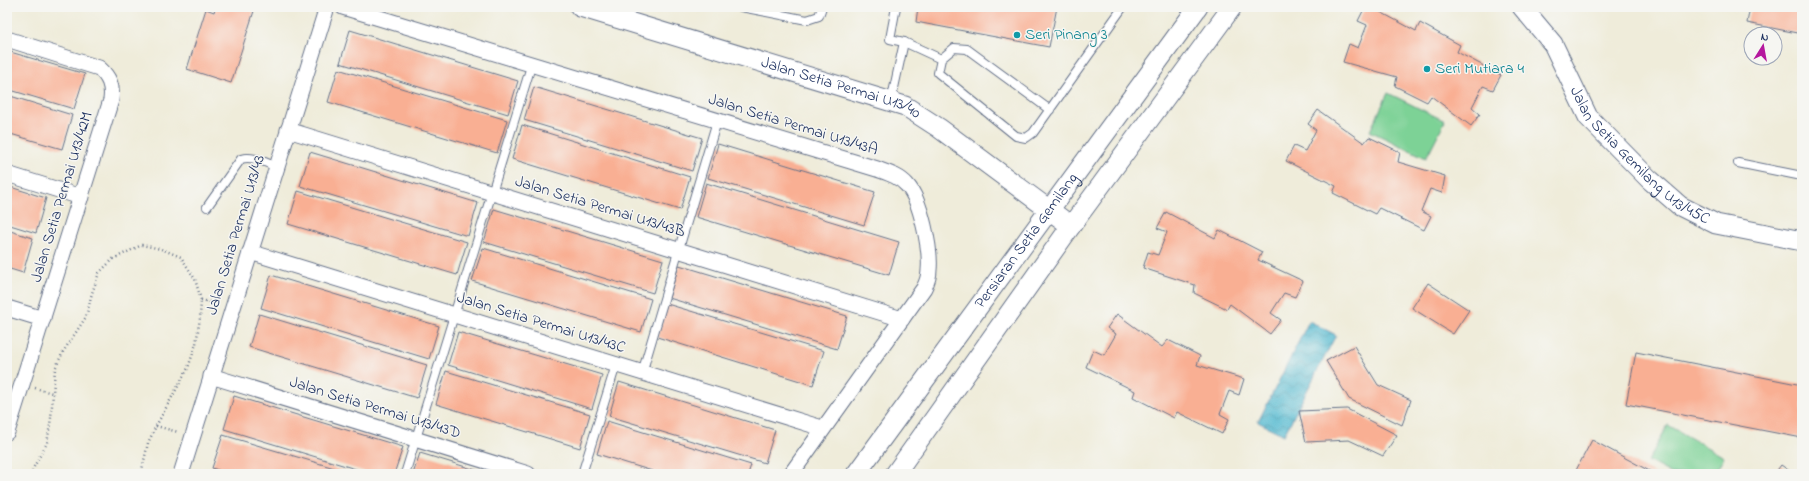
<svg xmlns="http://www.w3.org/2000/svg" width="1809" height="481" font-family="'Indie Flower',sans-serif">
<defs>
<pattern id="water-waves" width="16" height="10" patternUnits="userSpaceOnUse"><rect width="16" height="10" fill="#52b9d0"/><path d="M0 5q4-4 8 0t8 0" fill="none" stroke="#4397ac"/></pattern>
</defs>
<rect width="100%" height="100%" fill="#f6f6f2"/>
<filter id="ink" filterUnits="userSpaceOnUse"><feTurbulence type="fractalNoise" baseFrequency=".025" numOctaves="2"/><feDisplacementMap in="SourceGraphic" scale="8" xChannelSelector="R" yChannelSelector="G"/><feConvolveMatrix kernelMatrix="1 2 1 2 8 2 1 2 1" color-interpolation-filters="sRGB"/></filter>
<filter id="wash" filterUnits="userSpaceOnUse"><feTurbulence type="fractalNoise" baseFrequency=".012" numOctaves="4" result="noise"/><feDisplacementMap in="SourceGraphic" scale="16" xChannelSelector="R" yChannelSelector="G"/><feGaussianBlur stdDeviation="0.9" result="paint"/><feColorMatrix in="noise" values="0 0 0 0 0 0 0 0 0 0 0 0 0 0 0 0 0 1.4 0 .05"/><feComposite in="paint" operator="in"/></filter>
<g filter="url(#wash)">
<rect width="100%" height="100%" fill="#efecda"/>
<!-- grass -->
<g fill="#7dd296" stroke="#4c807a">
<polygon points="1388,93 1445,121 1426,158 1370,131"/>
<polygon points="1668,425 1724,457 1714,474 1672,474 1648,461"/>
</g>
<!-- water -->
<polygon fill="url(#water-waves)" stroke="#367497" points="1309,321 1336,335 1284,435 1258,422"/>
<g id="blocks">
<!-- building -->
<g fill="#f9af93">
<polygon points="216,7 240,7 254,11 231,83 187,69 206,9 214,12"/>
<polygon points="918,7 1057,7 1049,47 916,22"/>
<polygon points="1365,7 1371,7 1416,31 1420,23 1460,45 1457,52 1501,75 1493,90 1483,86 1472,107 1480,114 1471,126 1431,96 1427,102 1395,86 1397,77 1343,62 1349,44 1358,48 1367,25 1358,21"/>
<polygon points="1750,7 1802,7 1802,34 1747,23"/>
<polygon points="350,30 518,81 508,114 340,63"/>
<polygon points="7,51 85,74 74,109 7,89"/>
<polygon points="338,69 507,120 497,153 328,102"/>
<polygon points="534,87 702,138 692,171 524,120"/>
<polygon points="7,95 72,115 62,149 7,133"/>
<polygon points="1318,110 1364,143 1369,137 1400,152 1398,162 1445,176 1442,193 1430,189 1421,211 1431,216 1424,230 1379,208 1375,214 1333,193 1336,186 1286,161 1294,146 1305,151 1316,130 1308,124"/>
<polygon points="522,125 690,177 680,210 512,159"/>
<polygon points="718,144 875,192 864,225 708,178"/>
<polygon points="310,152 478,203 468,236 300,186"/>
<polygon points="706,183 899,242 889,275 696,217"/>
<polygon points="7,186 46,198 36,233 7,224"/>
<polygon points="298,191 467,242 457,275 288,224"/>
<polygon points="494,209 663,260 653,293 484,242"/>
<polygon points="1166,212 1215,238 1219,230 1262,252 1258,260 1303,281 1295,297 1284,293 1271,313 1281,320 1270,334 1230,304 1227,309 1194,293 1195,285 1143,268 1148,252 1158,255 1167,232 1157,228"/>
<polygon points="7,230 33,238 23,273 7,268"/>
<polygon points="483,248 651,299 641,332 472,281"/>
<polygon points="679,265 847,316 837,349 669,298"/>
<polygon points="271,275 439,326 429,359 261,308"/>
<polygon points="1428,283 1469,310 1453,334 1412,308"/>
<polygon points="667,304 824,351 813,385 657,337"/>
<polygon points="259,314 427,365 417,398 249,347"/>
<polygon points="1117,314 1162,347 1168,340 1200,356 1197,365 1244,379 1239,395 1229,391 1220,414 1229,419 1222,434 1177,412 1174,418 1133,397 1135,391 1086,367 1093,350 1104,355 1116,334 1107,328"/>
<polygon points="458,332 602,375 592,409 448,365"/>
<polygon points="1354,346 1378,385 1411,400 1402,425 1349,399 1326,361"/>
<polygon points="1636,352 1802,385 1802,438 1626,404"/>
<polygon points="446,371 590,414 580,448 436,404"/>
<polygon points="619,382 775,430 765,463 609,416"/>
<polygon points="234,396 403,447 394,474 372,474 224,429"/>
<polygon points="1347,409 1397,435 1383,456 1349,440 1306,442 1299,411"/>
<polygon points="607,421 751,465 748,474 662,474 597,454"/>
<polygon points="223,435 331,467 351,474 232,474 224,472 212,468"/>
<polygon points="1592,440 1655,474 1574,474"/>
<polygon points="420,453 489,474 413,474"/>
<polygon points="1781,465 1794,474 1769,474 1772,471 1775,473"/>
</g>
</g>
</g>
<g filter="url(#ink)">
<use href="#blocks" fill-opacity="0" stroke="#657189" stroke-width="1"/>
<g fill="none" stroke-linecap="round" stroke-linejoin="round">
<defs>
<g id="service">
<polyline points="741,7 807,20 819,16 822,7"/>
<polyline points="896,7 890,39 904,42 941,59"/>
<polyline points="891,102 904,42"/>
<polyline points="1050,110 967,49 954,48 941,59 938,73 1016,136 1026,138 1033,133 1123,7"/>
<polyline points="1738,163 1802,176"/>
<path d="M207 207 241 159C252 155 266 163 277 167"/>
<polyline points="642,373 717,121"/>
<polyline points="405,474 532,63"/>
<polyline points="582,474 616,365"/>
</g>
<g id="minor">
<path d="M343 7 877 169C888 173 899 176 907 185 921 200 931 250 929 270 929 277 927 282 924 288L791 474"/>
<path d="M7 39 99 68C109 77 113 86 111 100L7 432"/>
<polyline points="288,130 902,319"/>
<polyline points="7,174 81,197"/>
<polyline points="250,252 822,428"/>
<polyline points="7,308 43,319"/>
<polyline points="211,376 528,474"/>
<polyline points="181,474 327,7"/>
</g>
<g id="tertiary">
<path id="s1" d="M580 7 905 106 939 128 1071 226"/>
<path id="s2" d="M1522 7 1553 44 1588 117 1649 179 1680 206 1716 224 1802 241"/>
<path id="s3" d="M856 474 1198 7"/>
<polyline points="895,474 1071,226 1232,7"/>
</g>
</defs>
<!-- service casing -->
<use href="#service" stroke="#657189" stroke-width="10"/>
<!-- minor casing -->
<use href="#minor" stroke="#657189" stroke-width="17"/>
<!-- tertiary casing -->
<use href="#tertiary" stroke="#657189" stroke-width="21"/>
<!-- path -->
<g stroke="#657189" stroke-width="2.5" stroke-dasharray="1 3" stroke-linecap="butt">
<polyline points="201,300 219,304"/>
<polyline points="35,388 52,393"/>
<polyline points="156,426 178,432"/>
<polyline points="30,474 47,443 51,418 55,369 63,352 86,317 92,293 99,273 113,259 142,245 161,249 181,257 195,279 201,300 200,318 196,344 188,368 156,426 148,443 141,474"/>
</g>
<!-- service -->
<use href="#service" stroke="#fff" stroke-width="8"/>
<!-- minor -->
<use href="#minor" stroke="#fff" stroke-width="15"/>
<!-- tertiary -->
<use href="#tertiary" stroke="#fff" stroke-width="19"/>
</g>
</g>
<!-- markers -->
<g fill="#0f9aa8" stroke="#f6f6f2" stroke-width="1.5">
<circle cx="1017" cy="35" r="4"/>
<circle cx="1427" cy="69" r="4"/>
</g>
<g text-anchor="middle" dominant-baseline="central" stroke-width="3" stroke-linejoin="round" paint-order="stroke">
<!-- culture labels -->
<g font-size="16" fill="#0d838f" stroke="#f6f6f2" text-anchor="start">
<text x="1025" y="35">Seri Pinang 3</text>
<text x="1435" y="69">Seri Mutiara 4</text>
</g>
<!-- street labels -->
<g font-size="16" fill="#1b2f5e" stroke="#f6f6f2">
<text stroke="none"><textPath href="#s1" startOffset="273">Jalan Setia Permai U13/40</textPath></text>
<text transform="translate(793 125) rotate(17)">Jalan Setia Permai U13/43A</text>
<text stroke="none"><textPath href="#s2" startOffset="193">Jalan Setia Gemilang U13/45C</textPath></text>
<text transform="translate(62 197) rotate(-73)">Jalan Setia Permai U13/42M</text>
<text transform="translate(600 207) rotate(17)">Jalan Setia Permai U13/43B</text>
<text transform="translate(236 235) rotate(-73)">Jalan Setia Permai U13/43</text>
<text stroke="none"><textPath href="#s3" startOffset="289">Persiaran Setia Gemilang</textPath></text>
<text transform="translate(541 323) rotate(17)">Jalan Setia Permai U13/43C</text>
<text transform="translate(375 408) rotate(17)">Jalan Setia Permai U13/43D</text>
</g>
</g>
<!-- margin -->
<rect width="1809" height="481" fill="none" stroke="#f6f6f2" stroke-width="24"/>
<!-- north arrow -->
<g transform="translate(1763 46) rotate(11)"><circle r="19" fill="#f6f6f2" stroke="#9ea6b7"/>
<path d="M0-3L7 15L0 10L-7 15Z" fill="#b5179e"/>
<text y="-6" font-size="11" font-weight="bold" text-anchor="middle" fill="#1b2f5e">N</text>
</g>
</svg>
